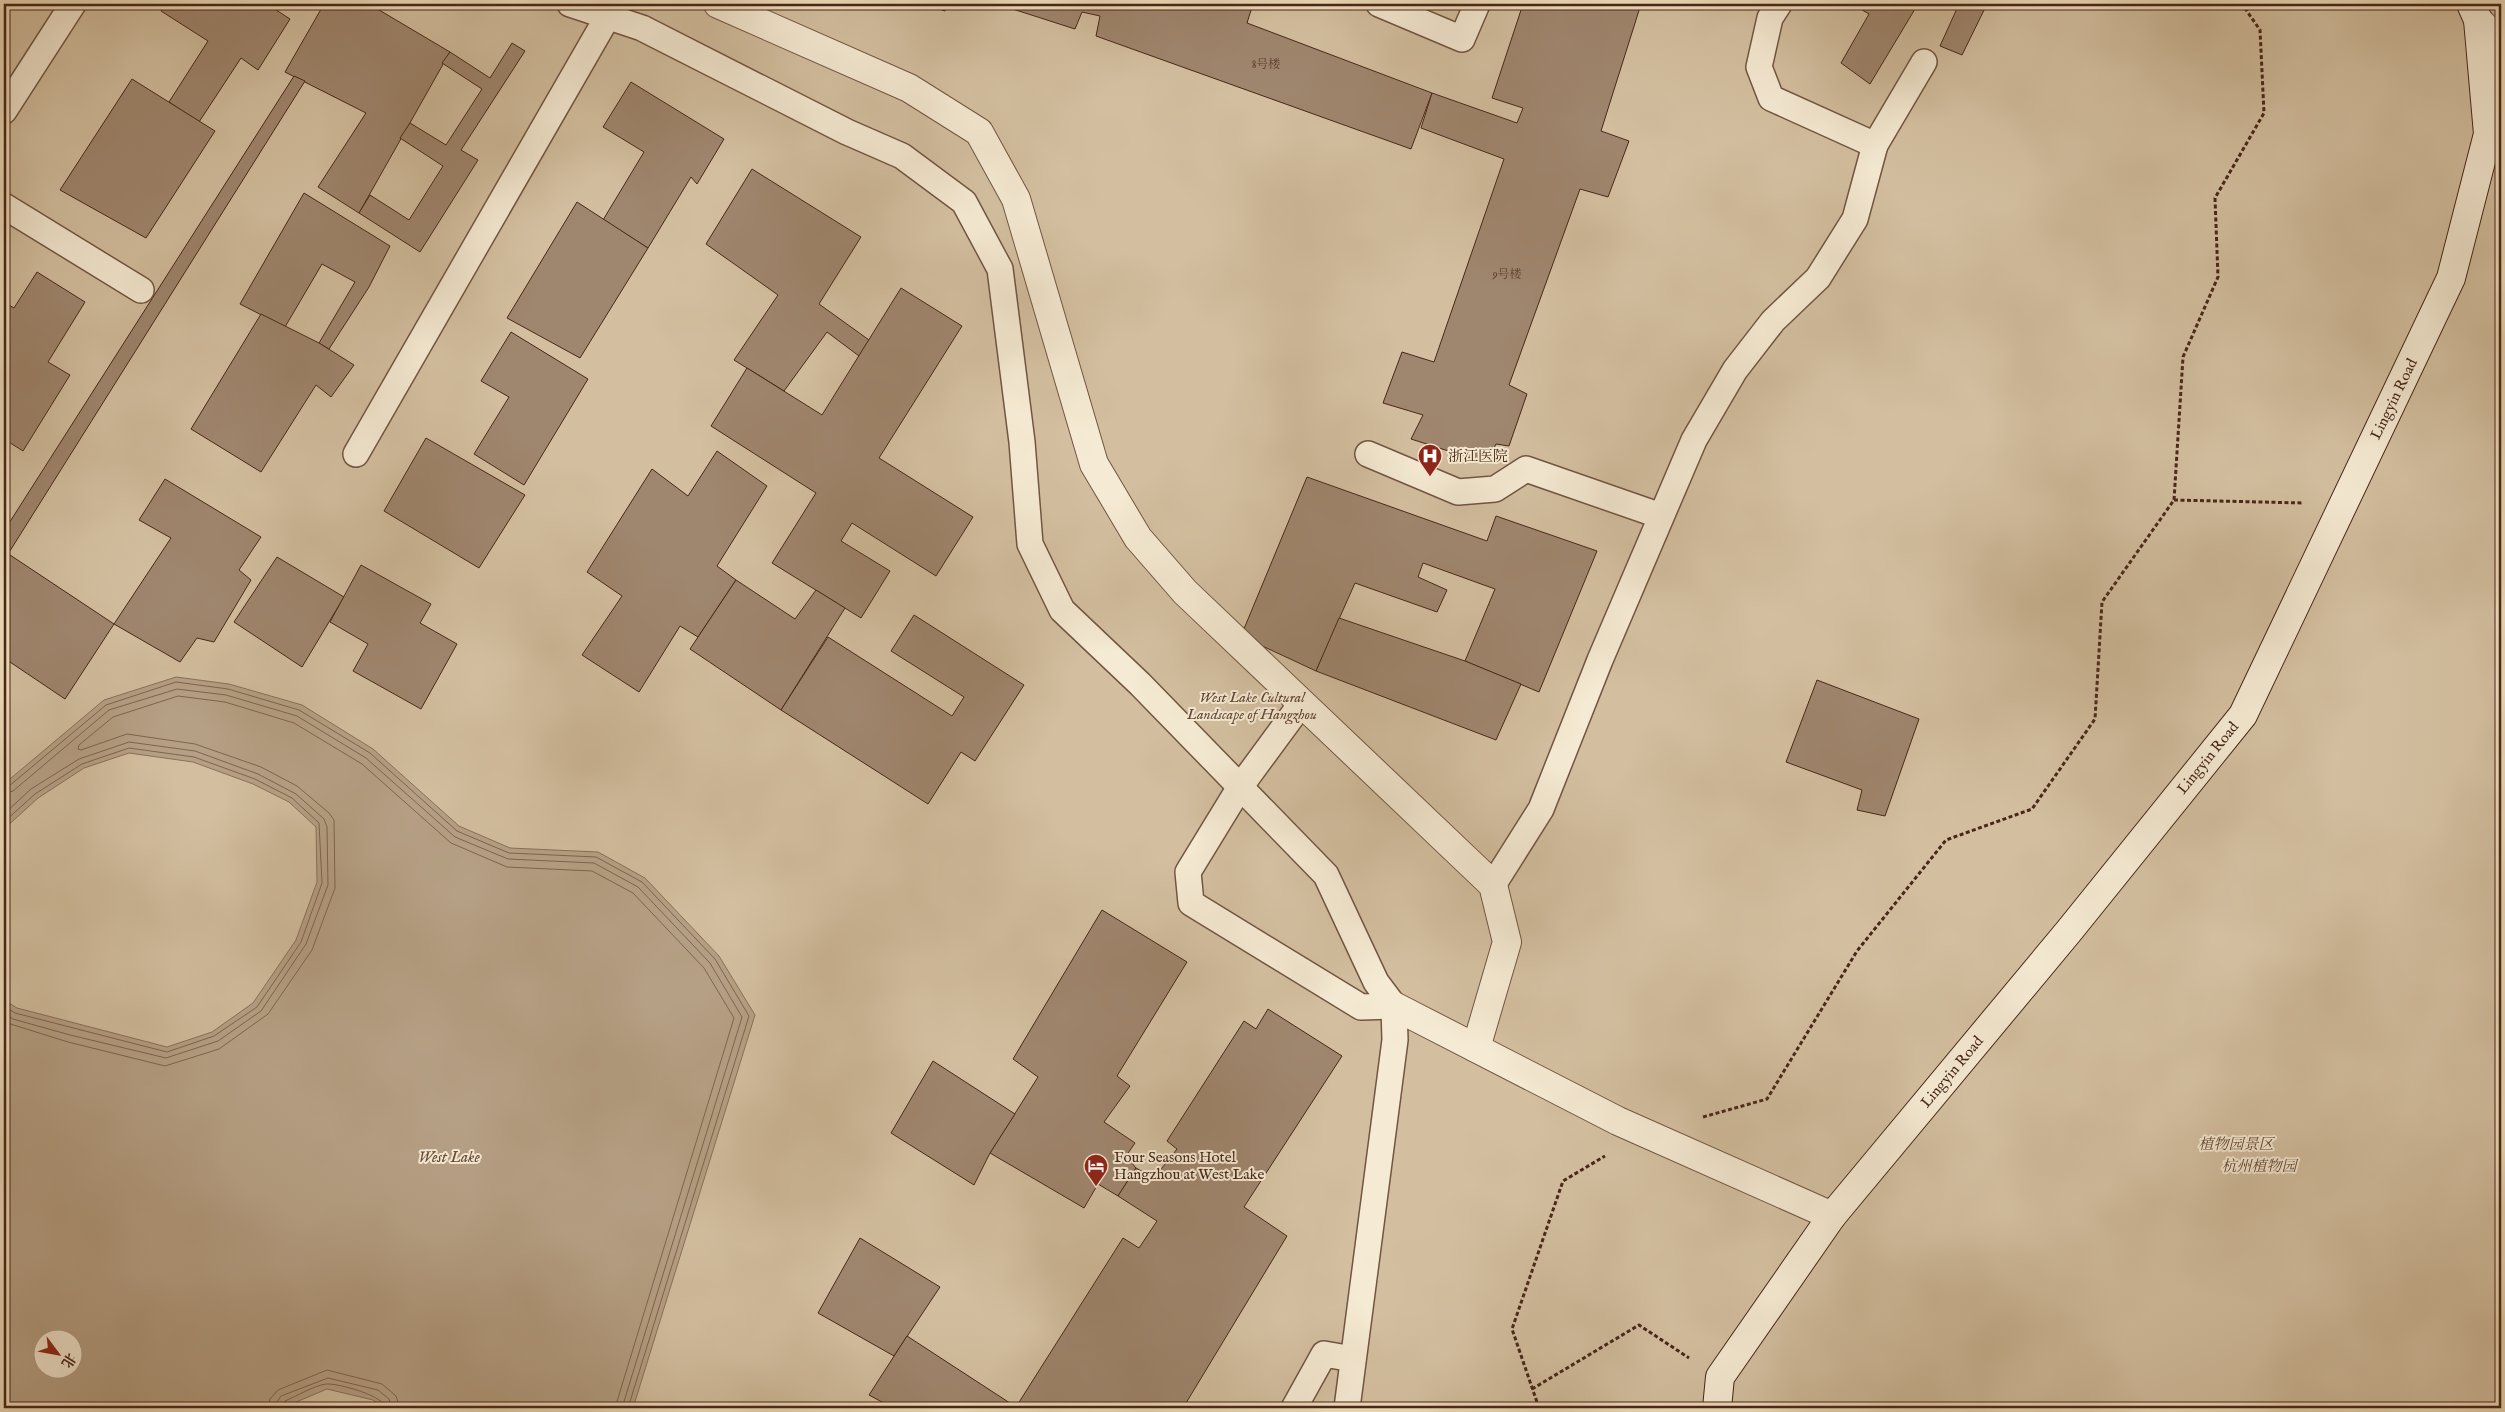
<svg xmlns="http://www.w3.org/2000/svg" width="2505" height="1412" font-family="'IM FELL English','Noto Serif SC',serif">
<rect width="100%" height="100%" fill="#efdebc"/>
<filter id="stains"><feTurbulence type="fractalNoise" baseFrequency=".004" numOctaves="4"/><feColorMatrix values="0 0 0 0 .2 0 0 0 0 .09 0 0 0 0 .02 0 0 0 .5 -.17"/></filter>
<radialGradient id="worn" r=".72"><stop offset=".6" stop-color="#630" stop-opacity="0"/><stop offset="1" stop-color="#630" stop-opacity=".3"/></radialGradient>
<!-- green -->
<path fill="#d3bfa0" stroke="#8e735c" fill-rule="evenodd" d="M4 4H2501V1408H4ZM42 1340H72V1370H42Z"/>
<!-- water -->
<path fill="#b6a085" stroke="#8a705a" fill-rule="evenodd" d="M176 677 229 684 302 705 373 749 459 826 510 848 598 852 645 878 719 956 755 1015 633 1408H384L373 1400 327 1389 282 1408H4V1000L17 1008 167 1047 212 1032 253 1003 296 940 317 882 316 827 289 802 253 784 193 762 129 753 84 768 38 798 4 829V784L104 700ZM42 1340H72V1370H42Z"/>
<g fill="none" stroke-linecap="round" stroke-linejoin="round">
<!-- shore -->
<g stroke="#7f644f" stroke-width="1">
<polyline points="4,787 9,786 106,705 176,682 228,689 299,710 370,753 457,831 509,853 596,857 642,882 715,959 749,1016 628,1408"/>
<polyline points="4,794 13,791 109,710 177,689 226,695 297,716 366,758 455,837 508,859 594,863 638,887 710,963 742,1017 622,1408"/>
<polyline points="4,814 31,789 79,759 129,742 195,751 258,774 296,794 324,819 327,827 328,885 306,944 261,1011 218,1041 166,1058 70,1035 13,1019 4,1013"/>
<polyline points="4,822 35,794 82,764 129,748 194,757 255,779 292,798 319,823 322,883 301,942 257,1007 214,1036 167,1052 15,1013 4,1006"/>
<polyline points="4,1022 68,1042 165,1066 219,1049 268,1014 312,950 335,888 334,820 329,813 297,786 261,767 195,744 127,734 81,750 78,749 79,745 113,717 178,696 225,702 294,723 362,764 451,843 507,867 592,871 633,893 704,968 734,1018 615,1408"/>
<polyline points="268,1408 270,1399 278,1390 327,1370 382,1384 396,1396 400,1408"/>
<polyline points="276,1408 277,1402 281,1396 328,1378 378,1390 389,1399 392,1408"/>
<path d="M282 1408 285 1401C297 1396 313 1386 326 1384 338 1383 385 1396 386 1408"/>
</g>
</g>
<!-- building -->
<g fill="#9f866e" stroke="#482719">
<polygon points="166,4 267,4 290,19 258,70 241,58 199,122 169,102 208,41 161,11"/>
<polygon points="324,4 369,4 450,52 359,213 318,187 366,113 285,72"/>
<polygon points="924,4 948,4 945,11"/>
<polygon points="997,4 1253,4 1247,23 1432,93 1411,149 1096,36 1100,16 1082,12 1075,29"/>
<polygon points="1523,4 1641,4 1601,131 1629,141 1608,197 1580,189 1509,385 1527,394 1509,446 1496,444 1486,463 1411,439 1423,415 1383,403 1402,352 1434,362 1504,159 1421,128 1432,93 1517,123 1523,108 1492,98"/>
<polygon points="1852,4 1918,4 1870,84 1841,63 1869,14"/>
<polygon points="1959,4 1987,4 1962,55 1940,46"/>
<polygon points="512,43 525,51 461,150 478,160 420,252 359,213 370,195 409,220 443,166 400,138 410,123 446,145 482,89 442,63 450,52 490,78"/>
<polygon points="294,76 305,81 8,554 4,551 4,531"/>
<polygon points="132,79 215,131 146,238 60,190"/>
<polygon points="631,82 724,139 697,184 691,177 648,248 603,220 644,152 603,127"/>
<polygon points="752,169 861,237 819,304 869,340 859,356 827,332 784,391 734,360 778,295 706,244"/>
<polygon points="304,193 390,246 369,287 329,349 319,343 355,282 322,264 285,327 240,304"/>
<polygon points="577,202 648,248 580,358 507,318"/>
<polygon points="37,272 85,302 48,362 70,375 23,451 4,439 4,302 14,308"/>
<polygon points="901,288 962,326 879,458 973,517 936,576 852,523 841,541 890,571 861,618 772,563 816,493 711,426 747,368 822,415"/>
<polygon points="261,314 319,343 354,365 331,397 316,385 261,472 191,429"/>
<polygon points="511,332 588,379 524,485 474,454 509,397 481,381"/>
<polygon points="426,438 525,495 479,568 384,511"/>
<polygon points="717,451 767,486 717,566 736,580 698,637 680,626 639,692 582,655 622,596 587,572 652,469 688,496"/>
<polygon points="1307,477 1487,541 1496,516 1597,551 1539,692 1465,661 1495,589 1423,563 1418,577 1447,590 1437,612 1355,583 1316,671 1241,636"/>
<polygon points="165,479 261,537 239,570 251,580 214,642 197,638 180,662 114,624 171,538 139,520"/>
<polygon points="4,551 114,624 65,699 4,658"/>
<polygon points="277,557 344,597 302,667 234,622"/>
<polygon points="361,565 431,604 420,623 457,644 421,709 353,671 368,644 330,622"/>
<polygon points="736,580 795,619 816,590 845,608 781,710 690,649"/>
<polygon points="914,615 1024,685 975,761 961,752 928,804 781,710 828,637 952,716 964,697 891,651"/>
<polygon points="1339,618 1465,661 1521,684 1496,740 1316,671"/>
<polygon points="1817,680 1919,719 1885,816 1857,810 1862,790 1786,762"/>
<polygon points="1102,910 1187,962 1117,1076 1130,1086 1104,1122 1135,1143 1126,1156 1136,1168 1118,1196 1098,1184 1084,1208 990,1153 1038,1077 1013,1059"/>
<polygon points="1268,1009 1342,1056 1244,1207 1287,1236 1183,1408 1016,1407 1123,1238 1139,1248 1157,1221 1118,1196 1136,1168 1154,1178 1177,1149 1167,1141 1244,1021 1256,1029"/>
<polygon points="933,1061 1015,1114 990,1153 974,1185 891,1133"/>
<polygon points="860,1238 940,1287 894,1356 818,1313"/>
<polygon points="907,1336 1016,1407 1019,1408 893,1408 869,1395"/>
</g>
<g fill="none" stroke-linecap="round" stroke-linejoin="round">
<defs>
<g id="service">
<polyline points="570,4 642,28 847,132 902,156 964,202 1000,269 1022,442 1030,544 1062,610 1140,684 1326,875 1376,982 1394,1006 1395,1040 1347,1408"/>
<polyline points="1379,4 1462,39 1477,4"/>
<polyline points="1779,4 1770,18 1759,67 1771,98 1875,145"/>
<polyline points="4,111 73,4"/>
<polyline points="4,206 141,290"/>
<polyline points="356,454 608,16"/>
<polyline points="1368,454 1458,492 1495,489 1526,469 1661,516"/>
<polyline points="1301,704 1240,787 1188,872 1191,903 1361,1007 1394,1006"/>
<polyline points="1493,885 1541,809 1600,660 1694,440 1735,370 1773,321 1818,278 1855,219 1875,145 1924,62"/>
<polyline points="1294,1408 1324,1354 1353,1359"/>
</g>
<g id="minor">
<polyline points="718,4 909,88 979,132 1016,199 1094,464 1138,538 1185,592 1493,885 1507,942 1476,1048"/>
<polyline points="1394,1006 1618,1121 1832,1216"/>
</g>
<polyline id="tertiary" points="2478,20 2501,44"/>
<polyline id="secondary" points="1717,1408 1720,1377 1832,1216 2069,931 2243,715 2451,278 2488,134 2478,20 2471,4"/>
</defs>
<!-- service casing -->
<use href="#service" stroke="#725542" stroke-width="28"/>
<!-- minor casing -->
<use href="#minor" stroke="#725542" stroke-width="30"/>
<!-- tertiary casing -->
<use href="#tertiary" stroke="#725542" stroke-width="30"/>
<!-- secondary casing -->
<use href="#secondary" stroke="#482719" stroke-width="30"/>
<!-- path -->
<g stroke="#482719" stroke-width="3" stroke-dasharray="4 2.5" stroke-linecap="butt">
<polyline points="2174,500 2304,503"/>
<polyline points="1703,1117 1767,1099 1857,951 1946,840 2032,809 2095,719 2102,602 2174,500 2183,357 2218,277 2215,198 2264,113 2260,30 2242,4"/>
<polyline points="1532,1389 1639,1325 1689,1358"/>
<polyline points="1539,1408 1512,1329 1563,1181 1605,1156"/>
</g>
<!-- service -->
<use href="#service" stroke="#f5ead3" stroke-width="25"/>
<!-- minor -->
<use href="#minor" stroke="#f5ead3" stroke-width="28"/>
<!-- tertiary -->
<use href="#tertiary" stroke="#f5ead3" stroke-width="28"/>
<!-- secondary -->
<use href="#secondary" stroke="#f5ead3" stroke-width="28"/>
</g>
<!-- icons -->
<defs>
<symbol id="hospital-pin" viewBox="-11 -11 22 30"><path d="M0 17L-7.5 6A9.5 9.5 0 1 1 7.5 6Z" fill="#8f2418" stroke="#f5ead3"/><path d="M-5-5h3v3.5h4V-5h3V5h-3V1.5h-4V5h-3Z" fill="#fff"/></symbol>
<symbol id="hotel-pin" viewBox="-11 -11 22 30"><path d="M0 17L-7.5 6A9.5 9.5 0 1 1 7.5 6Z" fill="#8f2418" stroke="#f5ead3"/><path d="M-6-4.5h1.5V1H6V5H4.5V3h-9V5H-6ZM-4 0a1.8 1.8 0 1 1 3.6 0ZM.5 0V-2.5h3Q6-2.5 6 0Z" fill="#fff"/></symbol>
</defs>
<g fill-rule="evenodd">
<use href="#hospital-pin" x="1416" y="442" width="28" height="38"/>
<use href="#hotel-pin" x="1082" y="1152" width="28" height="38"/>
</g>
<g text-anchor="middle" dominant-baseline="central" stroke-width="4" stroke-linejoin="round" paint-order="stroke">
<!-- number labels -->
<g font-size="12" fill="#5e3f2e">
<text x="1266" y="64">8号楼</text>
<text x="1507" y="274">9号楼</text>
</g>
<!-- street labels -->
<g font-size="15" fill="#482719" stroke="#f5ead3">
<text transform="translate(2394 399) rotate(-64)">Lingyin Road</text>
<text transform="translate(2208 758) rotate(-51)">Lingyin Road</text>
<text transform="translate(1952 1072) rotate(-50)">Lingyin Road</text>
</g>
<!-- poi labels -->
<g font-size="15" fill="#482719" stroke="#f5ead3" text-anchor="start">
<text x="1448" y="456">浙江医院</text>
<text x="1114" y="1157">Four Seasons Hotel<tspan x="1114" dy="17">Hangzhou at West Lake</tspan></text>
</g>
<!-- park labels -->
<g font-size="15" font-style="italic" fill="#644534" stroke="#f5ead3">
<text x="1252" y="697">West Lake Cultural<tspan x="1252" dy="17">Landscape of Hangzhou</tspan></text>
<text x="2236" y="1144">植物园景区</text>
<text x="2259" y="1166">杭州植物园</text>
</g>
<!-- water labels -->
<g font-size="16" font-style="italic" fill="#694b39" stroke="#f5ead3">
<text x="449" y="1158">West Lake</text>
</g>
</g>
<!-- margin -->
<rect width="2505" height="1412" fill="none" stroke="#efdebc" stroke-width="20"/>
<rect x="5" y="5" width="2495" height="1402" fill="none" stroke="#482719" stroke-width="2.5"/>
<rect x="10" y="10" width="2485" height="1392" fill="none" stroke="#482719"/>
<!-- north arrow -->
<g transform="translate(58 1354) rotate(122)"><circle r="24" fill="#f5ead3" stroke="#b09c89"/>
<path d="M0-4L9 19L0 12L-9 19Z" fill="#8f2418"/>
<text y="-8" font-size="14" font-weight="bold" text-anchor="middle" fill="#482719">北</text>
</g>
<rect width="100%" height="100%" filter="url(#stains)"/>
<rect width="100%" height="100%" fill="url(#worn)"/>
</svg>
